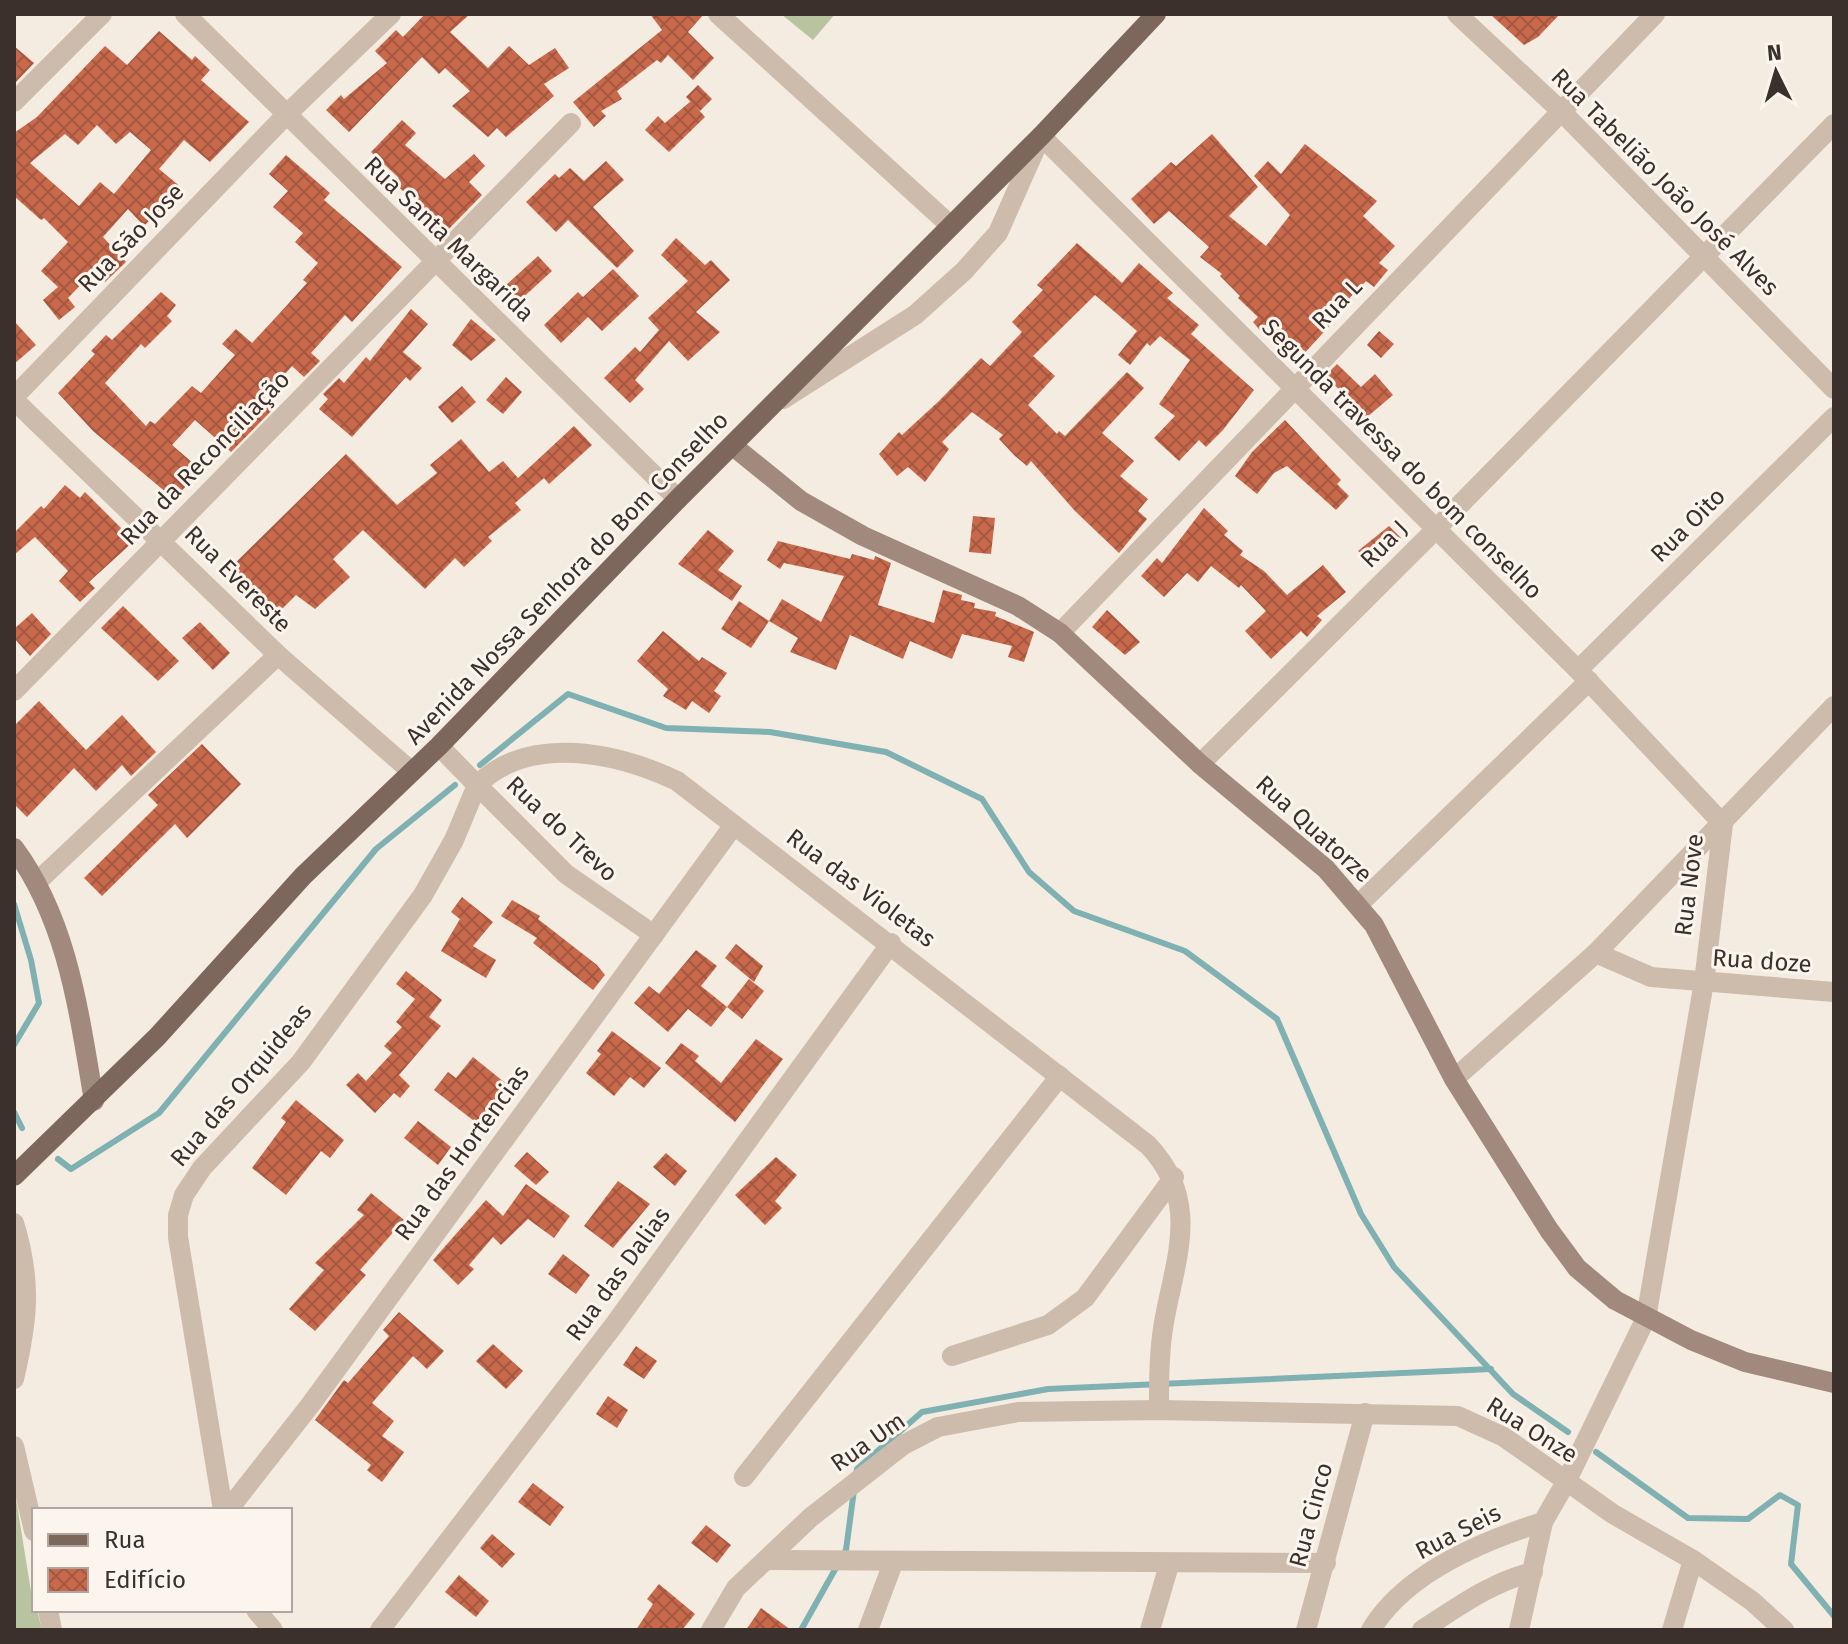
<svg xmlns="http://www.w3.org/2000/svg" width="1848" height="1644" font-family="'Fira Sans',sans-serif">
<defs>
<pattern id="building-cross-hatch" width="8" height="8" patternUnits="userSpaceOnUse" patternTransform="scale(2)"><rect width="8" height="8" fill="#c8694b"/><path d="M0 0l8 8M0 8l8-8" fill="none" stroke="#a4573f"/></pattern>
</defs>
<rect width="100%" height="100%" fill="#f4ebe1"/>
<!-- green -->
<g fill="#b8c4a0">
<polygon points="781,14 835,14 813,40"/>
<polygon points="14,1486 34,1610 37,1610 42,1630 14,1630"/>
</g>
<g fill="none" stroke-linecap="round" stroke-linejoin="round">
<!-- stream -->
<g stroke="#7fb0b2" stroke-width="6">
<polyline points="480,765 568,694 666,728 770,732 886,752 982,799 1029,872 1074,911 1185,951 1277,1019 1361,1214 1394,1267 1513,1394 1568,1432"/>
<polyline points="14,904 31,960 39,1003 14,1045"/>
<polyline points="14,1112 22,1128"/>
<polyline points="58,1159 71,1169 159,1113 376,849 455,785"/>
<polyline points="1596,1452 1688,1518 1748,1519 1780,1495 1798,1505 1791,1564 1834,1616"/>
<polyline points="856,1475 857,1469 922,1412 1048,1389 1491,1369"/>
<polyline points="801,1630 846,1550 854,1490"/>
</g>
</g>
<!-- building -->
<g fill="url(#building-cross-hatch)" fill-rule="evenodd">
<polygon points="425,14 470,14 450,32 488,68 509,46 529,65 555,48 569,68 544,84 554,96 506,137 497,128 488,137 452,106 470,91 445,68 439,74 422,57 349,132 326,110 341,95 344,99 387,63 375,51 396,30 403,37"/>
<polygon points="650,14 704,14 688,32 714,58 693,80 668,55 661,63 657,60 617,91 622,99 601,111 606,116 594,127 573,102 662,30"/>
<polygon points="1490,14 1560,14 1538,37 1524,45"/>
<path d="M159 31 192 60 195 56 210 70 201 80 249 122 210 162 184 140 159 169 182 188 144 226 128 209 103 237 126 262 105 282 94 271 68 298 75 307 59 320 43 300 58 287 41 271 68 242 44 218 41 220 14 196V133L37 117 105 46 127 65ZM97 125 116 144 130 132 151 150 114 194 100 182 79 206 30 163 65 134 78 145Z"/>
<polygon points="14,46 34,63 14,84"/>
<polygon points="698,85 712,99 700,111 686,97"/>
<polygon points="691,101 705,117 669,152 645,130 658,116 665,123"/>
<polygon points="402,120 416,133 405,145 445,179 474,154 485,166 469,182 482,195 439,239 415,217 423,208 395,184 399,178 371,152"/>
<polygon points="1212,134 1258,187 1229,216 1266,246 1290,215 1254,176 1268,161 1281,174 1305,144 1377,201 1363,216 1395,246 1379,263 1388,270 1374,287 1366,281 1331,317 1335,320 1300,358 1269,330 1264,335 1253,322 1258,317 1238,298 1240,296 1220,276 1222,274 1200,257 1209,247 1169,211 1154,224 1131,199 1171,162 1176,166"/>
<polygon points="286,155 330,193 324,200 402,267 352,322 345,315 311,353 320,361 304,377 292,366 263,399 274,408 231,452 195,420 172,445 201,470 174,499 93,431 58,393 95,354 91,351 106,335 112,340 161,292 176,305 167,316 172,321 145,348 141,344 105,383 146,426 150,421 155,424 192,386 201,393 235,355 222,344 236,329 252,343 279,314 307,283 303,280 318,263 295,242 303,233 273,207 288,191 269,174"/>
<polygon points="606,161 624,180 593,207 634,251 617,268 568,220 556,232 526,202 555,174 559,178 570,168 584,181"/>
<polygon points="676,238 705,265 711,260 730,280 696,312 720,332 688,361 669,341 635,380 644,389 630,403 604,378 635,347 640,352 659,330 648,318 688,281 661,255"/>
<polygon points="1077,243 1122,283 1139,263 1173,293 1167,298 1199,325 1191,334 1254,390 1223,430 1206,447 1199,440 1179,461 1154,438 1175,416 1159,404 1190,360 1160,336 1150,346 1147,343 1130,365 1118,355 1137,331 1095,295 1033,356 1055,376 1028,405 1057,434 1059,431 1065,436 1127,372 1144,388 1102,433 1134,461 1120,476 1148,499 1138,511 1147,519 1119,553 1075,511 1031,461 1027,466 1015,456 999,439 1003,435 972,412 942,442 949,449 925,482 908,467 897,476 879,454 899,432 902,435 939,401 981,358 990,366 1022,332 1012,322 1043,290 1037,285"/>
<polygon points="538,256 552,271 518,302 504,287"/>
<polygon points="613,269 639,296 602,331 588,317 561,343 544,325 578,292 583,297"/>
<polygon points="411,309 428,324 403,352 422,368 410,381 406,377 352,437 319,409 328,399 323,394 339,378 344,383 366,357 370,361"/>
<polygon points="471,319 496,340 471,361 452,345"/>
<polygon points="14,321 36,345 14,364"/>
<polygon points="1379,331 1394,344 1381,358 1367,345"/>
<polygon points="1337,364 1361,387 1375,374 1393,395 1360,423 1343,402 1348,398 1325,376"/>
<polygon points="506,377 522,392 503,414 486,400"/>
<polygon points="462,386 476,402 452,423 438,407"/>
<polygon points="1285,420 1341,480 1337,484 1349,496 1336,510 1287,466 1274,473 1257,494 1235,476 1252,452"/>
<polygon points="574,426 592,445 549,484 544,478 515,503 521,510 488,537 492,541 464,567 455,558 425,589 363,530 333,559 350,577 315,609 296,595 271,620 225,573 346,454 397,505 437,473 430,465 461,439 489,472 503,461 518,478"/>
<polygon points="65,485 80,498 85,492 134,541 89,582 95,588 80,602 59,581 68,571 35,537 14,555 14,533 41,506 44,509"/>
<polygon points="1204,508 1228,531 1224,535 1243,551 1240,555 1264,571 1287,595 1323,565 1346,592 1317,616 1322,620 1307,637 1301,631 1271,659 1245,631 1266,611 1241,585 1239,588 1211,566 1198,582 1187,573 1164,597 1141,576 1157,558 1162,563"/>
<polygon points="973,516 995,518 991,554 969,552"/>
<polygon points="1389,526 1401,538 1372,563 1358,551"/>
<polygon points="708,530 734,551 718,570 742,586 732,601 678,564"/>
<polygon points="778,541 850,559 852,554 874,560 875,556 891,563 878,605 934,623 943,590 962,595 961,600 975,603 974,608 996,612 995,616 1034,632 1024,662 1008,657 1012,646 962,634 952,659 910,641 903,659 850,635 836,670 790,652 798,638 769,621 782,599 821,622 844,576 784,563 780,569 767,560"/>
<polygon points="739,601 769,621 751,648 721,629"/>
<polygon points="123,606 179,661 158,681 101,628"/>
<polygon points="1107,610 1140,642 1125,655 1092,627"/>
<polygon points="32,613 51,634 30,656 14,638 14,629"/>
<polygon points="200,622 230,653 213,670 182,638"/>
<polygon points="663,631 699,661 702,657 727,673 714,691 721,696 709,713 692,701 686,710 663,696 668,689 637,661"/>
<polygon points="39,701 86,750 122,715 156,752 131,776 122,765 96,791 74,768 27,817 14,804 14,726"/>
<polygon points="202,744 241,784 187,838 175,824 102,896 84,878 158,805 148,795"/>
<polygon points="462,897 493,922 473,946 496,960 486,978 441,951 460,919 451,912"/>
<polygon points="512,900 540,916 538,919 597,965 605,975 593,990 533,943 537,938 501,916"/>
<polygon points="736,944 763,966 754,982 725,958"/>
<polygon points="696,950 717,966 701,986 727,1007 711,1027 688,1009 668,1032 634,1003 649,986 659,994"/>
<polygon points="406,971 442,1000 429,1017 441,1026 399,1075 410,1086 400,1098 394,1093 375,1113 346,1085 358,1073 366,1081 392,1053 384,1046 402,1027 396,1022 415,999 396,984"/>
<polygon points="749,979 764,991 742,1019 727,1007"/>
<polygon points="612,1031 661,1068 644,1088 630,1077 614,1096 586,1073 601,1054 597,1051"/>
<polygon points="756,1039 783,1059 735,1122 665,1063 681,1043 699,1056 695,1061 721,1083"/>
<polygon points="473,1057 509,1086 478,1124 434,1090 448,1072 456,1078"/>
<polygon points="296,1100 344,1140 330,1158 321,1151 286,1195 252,1168 286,1122 281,1118"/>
<polygon points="418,1121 451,1147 438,1165 404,1138"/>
<polygon points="527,1152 549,1172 536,1185 514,1166"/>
<polygon points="666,1153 687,1171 675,1186 653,1167"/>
<polygon points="776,1157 797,1175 775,1201 782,1208 765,1225 735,1195"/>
<polygon points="618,1181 650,1204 613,1248 584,1226"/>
<polygon points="526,1184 570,1216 554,1238 528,1219 501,1245 493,1237 469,1265 474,1269 458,1285 433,1260 486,1200 503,1216"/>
<polygon points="371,1193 404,1220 360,1270 366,1275 315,1331 289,1309 324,1270 315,1263 364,1215 357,1210"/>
<polygon points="563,1254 590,1275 576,1294 548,1274"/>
<polygon points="399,1312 444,1351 427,1369 413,1356 372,1403 394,1421 382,1436 404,1452 382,1482 367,1470 371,1465 315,1420 344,1380 348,1383 389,1336 383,1330"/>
<polygon points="493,1344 523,1371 506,1389 476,1361"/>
<polygon points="636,1346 657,1361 644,1379 623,1365"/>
<polygon points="608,1396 628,1410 617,1428 596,1414"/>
<polygon points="533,1483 564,1507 550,1526 518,1502"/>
<polygon points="706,1525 731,1545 717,1563 691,1543"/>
<polygon points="492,1534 515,1554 502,1568 480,1548"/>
<polygon points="459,1575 489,1601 476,1617 445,1592"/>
<polygon points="659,1584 695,1614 682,1630 636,1630 653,1604 647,1599"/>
<polygon points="761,1608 791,1630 746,1630"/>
</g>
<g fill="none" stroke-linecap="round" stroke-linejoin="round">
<!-- street -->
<g stroke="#cdbbac" stroke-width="20">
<polyline points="185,14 678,499"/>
<polyline points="718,14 951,226"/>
<polyline points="1457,14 1560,110 1834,389"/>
<polyline points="14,102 102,14"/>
<polyline points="14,397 286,115 391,14"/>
<polyline points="783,399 915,315 964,271 998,233 1041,136 1578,670 1723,824"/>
<polyline points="14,400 278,655 412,772"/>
<polyline points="1060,633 1655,14"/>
<polyline points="1578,670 1834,417"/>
<polyline points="14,691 571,123"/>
<polyline points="1200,764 1435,530 1834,124"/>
<polyline points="38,881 278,655"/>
<polyline points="1359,904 1589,681"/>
<path d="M654 935 566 874 477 785C530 733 618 753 677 781L1148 1145C1201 1201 1176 1256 1164 1322 1159 1351 1159 1380 1159 1410"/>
<polyline points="1596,953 1651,977 1834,992"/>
<polyline points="1454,1079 1596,953 1834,706"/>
<path d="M14 1223C32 1281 28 1320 14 1379"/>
<polyline points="952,1356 1048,1325 1085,1298 1174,1177"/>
<polyline points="14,1446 34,1531"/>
<polyline points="744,1477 1060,1076"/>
<polyline points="223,1510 178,1237 178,1215 184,1195 202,1168 301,1062 423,895 454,840 477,785 439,746"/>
<polyline points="228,1510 311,1404 734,825"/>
<polyline points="766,1560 1326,1563"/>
<polyline points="48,1610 52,1630"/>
<polyline points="256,1610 273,1630"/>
<polyline points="380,1630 614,1325 891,943"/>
<polyline points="711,1630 736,1588 811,1517 903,1445 938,1427 1018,1412 1159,1410 1458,1416 1504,1437 1613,1514 1693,1560 1752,1601 1784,1630"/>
<polyline points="868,1630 893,1563"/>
<polyline points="1150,1630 1169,1565"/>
<polyline points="1306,1630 1365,1413"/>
<path d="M1371 1630C1405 1573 1482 1541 1543 1522L1566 1482 1646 1318 1704 982 1723 824"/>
<path d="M1422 1630C1458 1607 1491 1582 1533 1572"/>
<polyline points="1519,1630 1543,1522"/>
<polyline points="1672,1630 1693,1560"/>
</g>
<!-- secondary -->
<g stroke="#a18a7d" stroke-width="20">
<polyline points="733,446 801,501 863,536 1018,606 1060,633 1200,764 1326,869 1374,925 1454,1079 1549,1230 1577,1268 1615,1300 1691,1340 1745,1362 1834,1383"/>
<path d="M14 848C68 921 79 1013 94 1101"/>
</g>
<!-- primary -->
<polyline stroke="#7d675c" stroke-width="20" points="14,1176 157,1037 303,876 439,746 678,499 1041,136 1156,14"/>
</g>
<g text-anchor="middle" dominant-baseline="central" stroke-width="6" stroke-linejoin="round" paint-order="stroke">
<!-- street labels -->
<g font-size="24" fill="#3b302b" stroke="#fbf5ee">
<text transform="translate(1665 182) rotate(45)">Rua Tabelião João José Alves</text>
<text transform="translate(131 238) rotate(-46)">Rua São Jose</text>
<text transform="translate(449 239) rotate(44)">Rua Santa Margarida</text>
<text transform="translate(1337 304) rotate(-46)">Rua L</text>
<text transform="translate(205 458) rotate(-46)">Rua da Reconciliação</text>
<text transform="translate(1402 459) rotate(45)">Segunda travessa do bom conselho</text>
<text transform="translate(1688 525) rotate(-45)">Rua Oito</text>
<text transform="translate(1384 544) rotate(-45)">Rua J</text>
<text transform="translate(567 578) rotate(-46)">Avenida Nossa Senhora do Bom Conselho</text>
<text transform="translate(238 579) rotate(45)">Rua Evereste</text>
<text transform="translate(562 829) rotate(43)">Rua do Trevo</text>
<text transform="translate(1314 829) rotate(42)">Rua Quatorze</text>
<text transform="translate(1689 885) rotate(-83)">Rua Nove</text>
<text transform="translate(861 888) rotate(37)">Rua das Violetas</text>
<text transform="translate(1762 961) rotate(4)">Rua doze</text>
<text transform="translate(241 1085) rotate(-50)">Rua das Orquideas</text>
<text transform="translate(462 1153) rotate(-54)">Rua das Hortencias</text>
<text transform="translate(618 1274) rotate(-54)">Rua das Dalias</text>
<text transform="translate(1532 1430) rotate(32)">Rua Onze</text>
<text transform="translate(868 1442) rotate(-35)">Rua Um</text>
<text transform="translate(1311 1515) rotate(-75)">Rua Cinco</text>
<text transform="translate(1458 1532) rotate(-27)">Rua Seis</text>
</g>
</g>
<!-- border -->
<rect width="1848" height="1644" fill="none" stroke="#3b302b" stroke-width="32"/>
<!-- legend -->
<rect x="32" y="1508" width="260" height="104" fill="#fbf5ee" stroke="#aea6a0" stroke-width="2"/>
<rect x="48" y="1534" width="40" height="12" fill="#7d675c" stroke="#aea6a0" stroke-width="2"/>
<text x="104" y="1548" font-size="24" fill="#3b302b">Rua</text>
<rect x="48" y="1568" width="40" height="24" fill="url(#building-cross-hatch)" stroke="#aea6a0" stroke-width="2"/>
<text x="104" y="1588" font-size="24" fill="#3b302b">Edifício</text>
<!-- north arrow -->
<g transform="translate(1776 72) rotate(355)" stroke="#fbf5ee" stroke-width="6" paint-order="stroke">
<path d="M0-6L14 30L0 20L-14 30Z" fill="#3b302b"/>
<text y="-12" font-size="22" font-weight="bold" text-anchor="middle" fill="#3b302b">N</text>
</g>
</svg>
